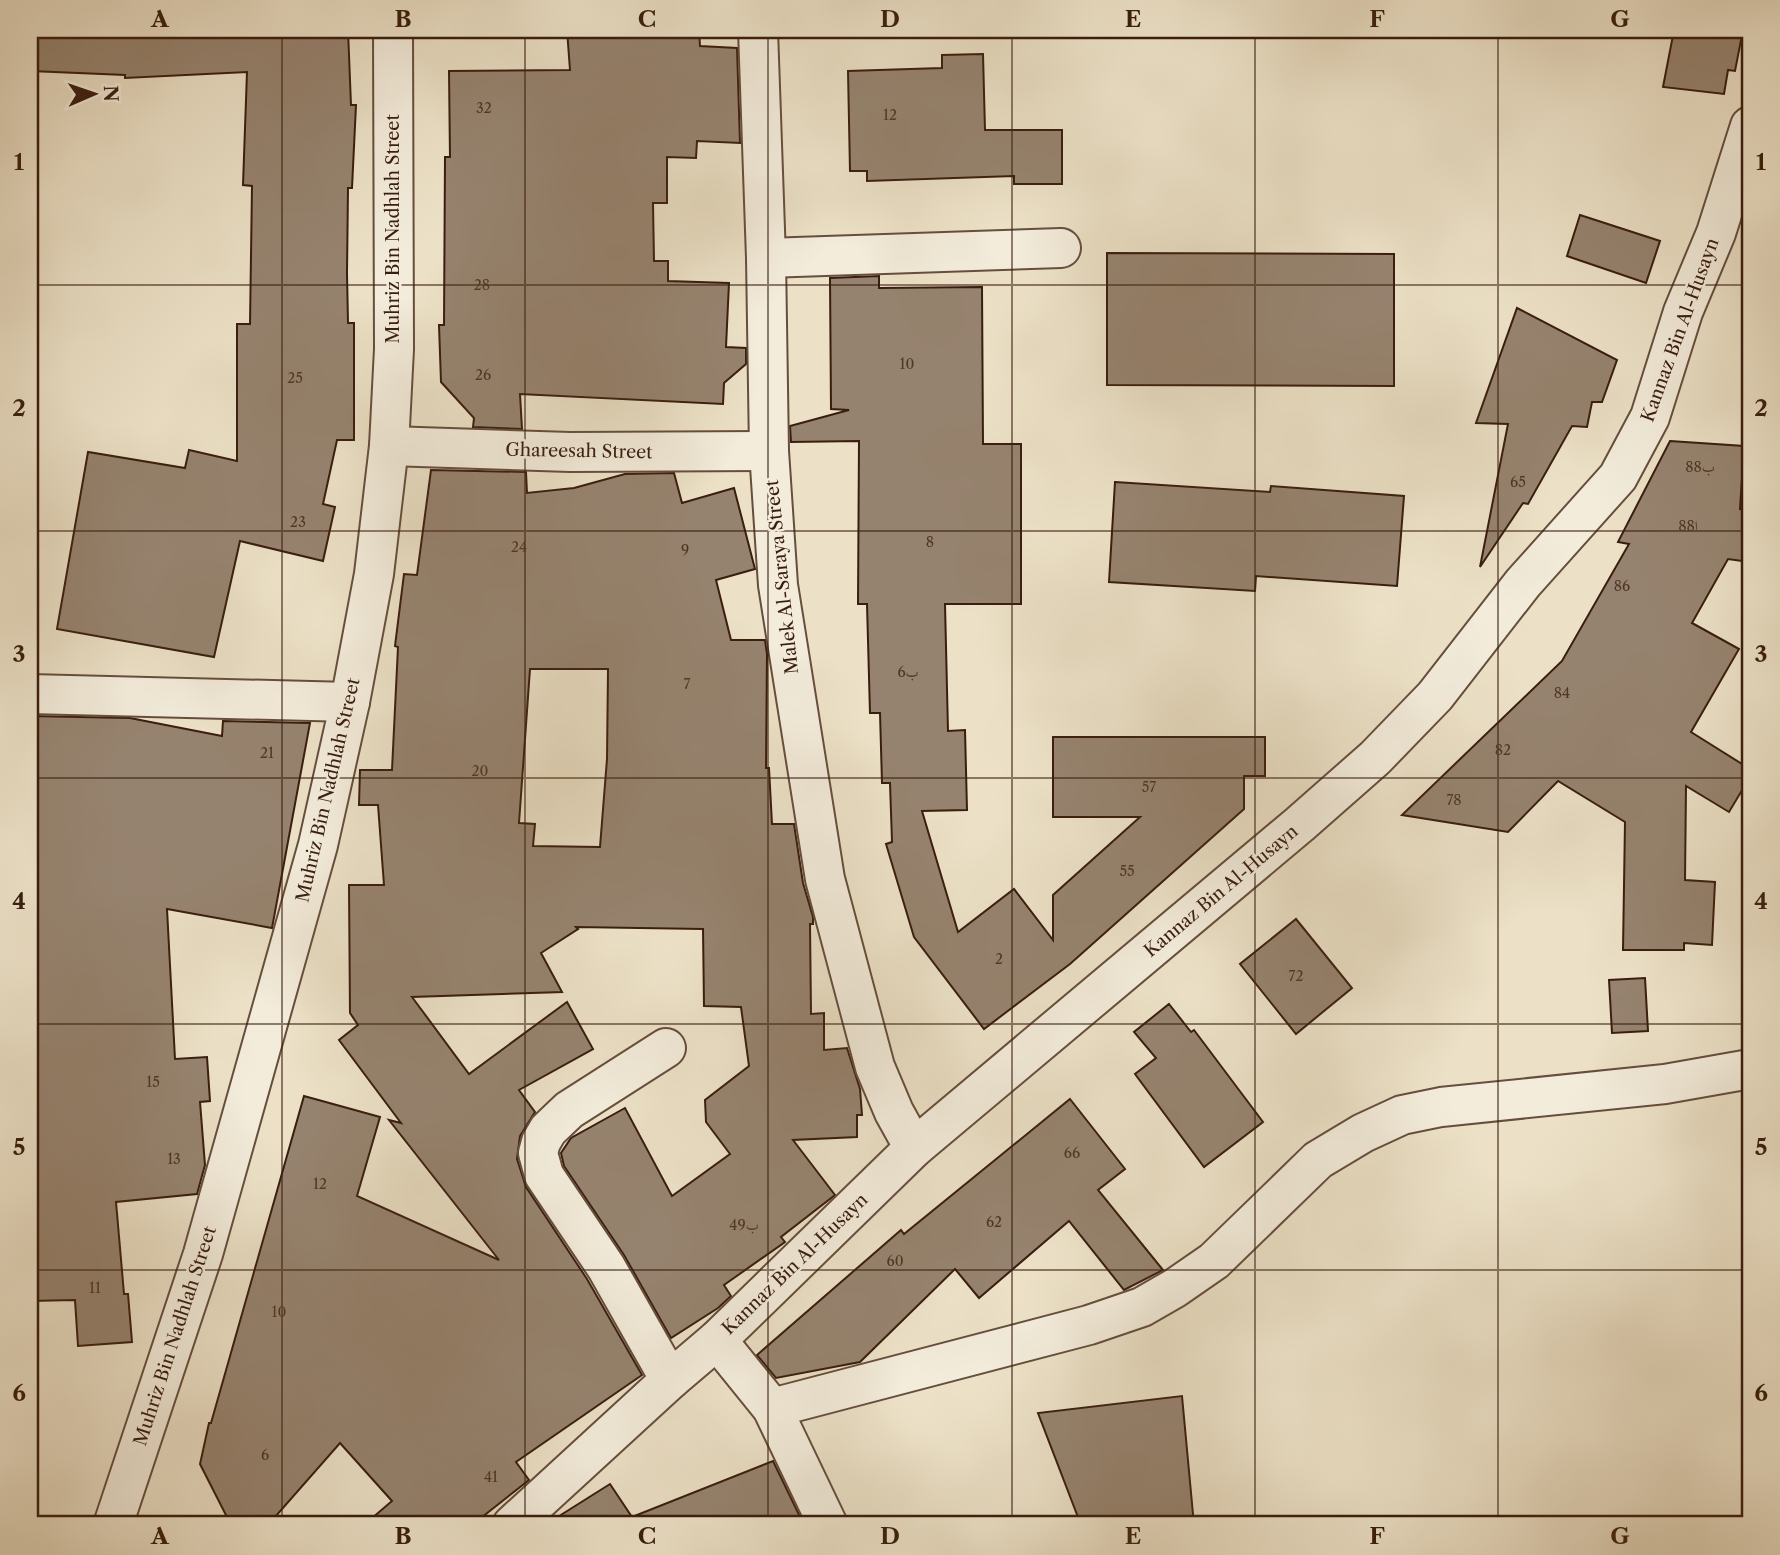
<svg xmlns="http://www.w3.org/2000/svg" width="1780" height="1555" font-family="'Libre Caslon Text',Amiri,serif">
<rect width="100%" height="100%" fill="#ece1c7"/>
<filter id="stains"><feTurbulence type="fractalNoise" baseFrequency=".00286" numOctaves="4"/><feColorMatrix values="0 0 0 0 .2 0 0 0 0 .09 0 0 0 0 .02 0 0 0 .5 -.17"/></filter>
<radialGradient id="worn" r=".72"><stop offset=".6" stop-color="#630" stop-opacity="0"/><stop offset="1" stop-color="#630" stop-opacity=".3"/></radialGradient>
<!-- building -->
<g fill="#96836f" stroke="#391d0f" stroke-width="2" fill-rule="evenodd">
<polygon points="32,30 348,30 351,105 356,105 352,188 348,188 347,273 348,323 354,323 354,440 337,440 323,504 335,507 323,561 240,541 214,657 57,629 88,452 185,468 189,450 237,461 237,324 250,324 252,186 243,185 247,72 125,78 125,75 31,71"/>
<polygon points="567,30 699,30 700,46 737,48 740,143 697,141 696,158 667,157 667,203 653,203 654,261 668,261 668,281 729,283 726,347 746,348 746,364 724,383 723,404 520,394 522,429 473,427 474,418 441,382 439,325 444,325 445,157 450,157 449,71 570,70"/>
<polygon points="1674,30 1743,30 1735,71 1728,70 1724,94 1663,87"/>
<polygon points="983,54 985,130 1062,130 1062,184 1014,184 1014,176 867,181 867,171 850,171 848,71 942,68 942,55"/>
<polygon points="1580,215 1660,241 1646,283 1567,256"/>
<polygon points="1107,253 1394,254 1394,386 1107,385"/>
<polygon points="879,276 879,288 982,287 983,444 1021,444 1021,604 945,604 948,731 965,730 967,810 922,811 958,932 1014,889 1053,940 1053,895 1140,817 1053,817 1053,737 1265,737 1265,776 1244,776 1244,809 1070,964 984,1029 914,937 886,844 892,842 890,783 882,783 880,713 870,713 867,604 858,604 859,441 791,442 790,426 849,410 831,409 830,278"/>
<polygon points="1517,308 1617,360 1602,402 1592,402 1587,427 1572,426 1528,504 1523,503 1480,567 1508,424 1476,423"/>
<polygon points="1670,441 1744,446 1740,509 1750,510 1750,562 1728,559 1692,623 1739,649 1691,732 1750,769 1750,777 1729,812 1686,786 1685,880 1715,882 1712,945 1684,943 1684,950 1623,950 1625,822 1558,781 1508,832 1402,815 1562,661 1629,544 1618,542"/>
<path d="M431 470 526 472 527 493 574 488 625 474 674 473 682 503 734 488 755 569 716 580 731 640H765L767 654 766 768H769L772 824H794L803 883 813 917V924H810L811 1014 824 1013V1050L847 1048 860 1089 862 1115H857V1137L793 1140 835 1195 781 1237 785 1242 724 1285 731 1296 718 1308 671 1338 624 1255 564 1166 561 1153 571 1138 625 1108 672 1196 730 1154 706 1122 705 1100 749 1066 741 1007 704 1006 703 929 576 927 578 929 541 953 562 992 412 997 469 1074 567 1002 593 1049 519 1090 535 1112 520 1136 517 1159 526 1187 587 1279 642 1375 516 1462 529 1480 472 1525H364L392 1501 340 1443 268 1525H231L200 1464 209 1423H211L304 1096 380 1117 357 1196 499 1260 389 1120 401 1123 339 1040 358 1025 350 1013 349 885H384L378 805H359L360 770H392L398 647 395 646 404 574 417 575ZM530 669H608L607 759 600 847 533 846 535 824 519 823Z"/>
<polygon points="1115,482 1270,492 1271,486 1404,496 1397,586 1256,576 1255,591 1109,582"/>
<polygon points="30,716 130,718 222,736 223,721 310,723 272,928 167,909 175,1059 207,1057 210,1101 200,1102 205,1165 197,1194 116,1202 124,1294 128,1294 132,1342 78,1346 75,1300 30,1301"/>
<polygon points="1296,919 1352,988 1296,1034 1240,964"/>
<polygon points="1645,978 1648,1031 1612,1033 1609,980"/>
<polygon points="1169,1004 1191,1032 1194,1030 1263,1122 1204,1167 1135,1074 1156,1058 1134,1032"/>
<polygon points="1070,1099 1125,1169 1098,1190 1163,1270 1124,1290 1069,1221 979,1298 955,1269 860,1362 776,1378 757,1355 901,1230 904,1234"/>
<polygon points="1182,1396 1194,1525 1081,1525 1038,1413"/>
<polygon points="773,1461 804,1525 545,1525 610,1484 632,1517"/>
</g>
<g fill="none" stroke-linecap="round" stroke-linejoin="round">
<defs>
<g id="minor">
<polyline points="758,30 766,258 769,451 778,585 825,879 875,1067 894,1112 914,1148"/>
<polyline points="766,258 1061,248"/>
<polyline points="389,446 570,452 769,451"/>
<polyline points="30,694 350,702"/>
<polyline points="666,1048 569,1110 548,1130 541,1142 538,1153 544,1175 606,1267 670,1380"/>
<polyline points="717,1340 772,1408 828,1525"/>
<polyline points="772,1408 1089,1325 1142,1307 1175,1288 1214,1261 1318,1160 1363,1133 1402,1115 1441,1107 1665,1084 1750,1069"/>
<polyline points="113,1525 203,1254 318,845 350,702 374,574 389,446 394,349 393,30"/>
</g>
<polyline id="tertiary" points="512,1525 670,1380 717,1340 914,1148 1300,824 1375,758 1435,696 1523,583 1618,477 1650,417 1683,312 1716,233 1750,126"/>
</defs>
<!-- minor casing -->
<use href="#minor" stroke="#664e3d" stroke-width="42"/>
<!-- tertiary casing -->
<use href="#tertiary" stroke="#664e3d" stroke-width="42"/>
<!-- minor -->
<use href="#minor" stroke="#f3ecdb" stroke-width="38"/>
<!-- tertiary -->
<use href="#tertiary" stroke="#f3ecdb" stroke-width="38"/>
</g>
<!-- grid -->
<path fill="none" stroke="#391d0f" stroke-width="2" stroke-opacity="0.55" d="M282 30V1525M525 30V1525M768 30V1525M1012 30V1525M1255 30V1525M1498 30V1525M30 285H1750M30 531H1750M30 778H1750M30 1024H1750M30 1270H1750"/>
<g text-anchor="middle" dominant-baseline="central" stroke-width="5" stroke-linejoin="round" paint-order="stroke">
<!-- number labels -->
<g font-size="14" fill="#503627">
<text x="484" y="108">32</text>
<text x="890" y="115">12</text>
<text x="482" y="285">28</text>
<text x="907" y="364">10</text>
<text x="483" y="375">26</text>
<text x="295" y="378">25</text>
<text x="1700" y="467">88ب</text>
<text x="1518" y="482">65</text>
<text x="298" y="522">23</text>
<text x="1688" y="526">88ا</text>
<text x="930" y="542">8</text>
<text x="519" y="547">24</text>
<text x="685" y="550">9</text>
<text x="1622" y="586">86</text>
<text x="908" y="672">6ب</text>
<text x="687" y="684">7</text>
<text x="1562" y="693">84</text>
<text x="1503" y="750">82</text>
<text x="267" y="753">21</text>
<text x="480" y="771">20</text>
<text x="1149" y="787">57</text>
<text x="1454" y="800">78</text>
<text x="1127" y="871">55</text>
<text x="999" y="959">2</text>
<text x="1296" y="976">72</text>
<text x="153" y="1082">15</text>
<text x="1072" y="1153">66</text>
<text x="174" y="1159">13</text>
<text x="320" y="1184">12</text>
<text x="994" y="1222">62</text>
<text x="744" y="1225">49ب</text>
<text x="895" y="1261">60</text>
<text x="95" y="1288">11</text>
<text x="279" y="1312">10</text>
<text x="265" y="1455">6</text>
<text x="491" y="1477">41</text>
</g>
<!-- street labels -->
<g font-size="18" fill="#391d0f" stroke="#f3ecdb">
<text transform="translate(393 229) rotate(-90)">Muhriz Bin Nadhlah Street</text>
<text transform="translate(1680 330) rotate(-70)">Kannaz Bin Al-Husayn</text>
<text transform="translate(579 451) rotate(1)">Ghareesah Street</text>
<text transform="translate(782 577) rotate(-96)">Malek Al-Saraya Street</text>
<text transform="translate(328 790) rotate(-77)">Muhriz Bin Nadhlah Street</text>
<text transform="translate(1221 891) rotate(-40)">Kannaz Bin Al-Husayn</text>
<text transform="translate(795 1264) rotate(-44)">Kannaz Bin Al-Husayn</text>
<text transform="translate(175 1336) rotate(-72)">Muhriz Bin Nadhlah Street</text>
</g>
</g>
<!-- margin -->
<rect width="1780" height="1555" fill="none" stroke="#ece1c7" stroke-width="77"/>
<!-- north arrow -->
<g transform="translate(94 94) rotate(88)" stroke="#f3ecdb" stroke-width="5" paint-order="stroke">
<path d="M0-5L12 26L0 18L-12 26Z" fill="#391d0f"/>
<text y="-10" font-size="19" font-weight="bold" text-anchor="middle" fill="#391d0f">N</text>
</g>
<rect x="38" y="38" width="1704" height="1478" fill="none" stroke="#391d0f" stroke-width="2.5"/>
<g font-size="23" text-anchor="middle" font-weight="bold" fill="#391d0f">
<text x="160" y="27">A</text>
<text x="403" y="27">B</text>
<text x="647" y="27">C</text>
<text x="890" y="27">D</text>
<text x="1133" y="27">E</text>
<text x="1377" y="27">F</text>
<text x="1620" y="27">G</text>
<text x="19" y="170">1</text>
<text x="1761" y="170">1</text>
<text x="19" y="416">2</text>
<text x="1761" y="416">2</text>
<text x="19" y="662">3</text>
<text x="1761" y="662">3</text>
<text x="19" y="909">4</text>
<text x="1761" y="909">4</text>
<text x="19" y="1155">5</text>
<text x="1761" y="1155">5</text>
<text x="19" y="1401">6</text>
<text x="1761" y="1401">6</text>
<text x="160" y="1544">A</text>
<text x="403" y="1544">B</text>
<text x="647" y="1544">C</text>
<text x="890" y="1544">D</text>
<text x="1133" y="1544">E</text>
<text x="1377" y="1544">F</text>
<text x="1620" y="1544">G</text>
</g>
<rect width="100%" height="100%" filter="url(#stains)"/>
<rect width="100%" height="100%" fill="url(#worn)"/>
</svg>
